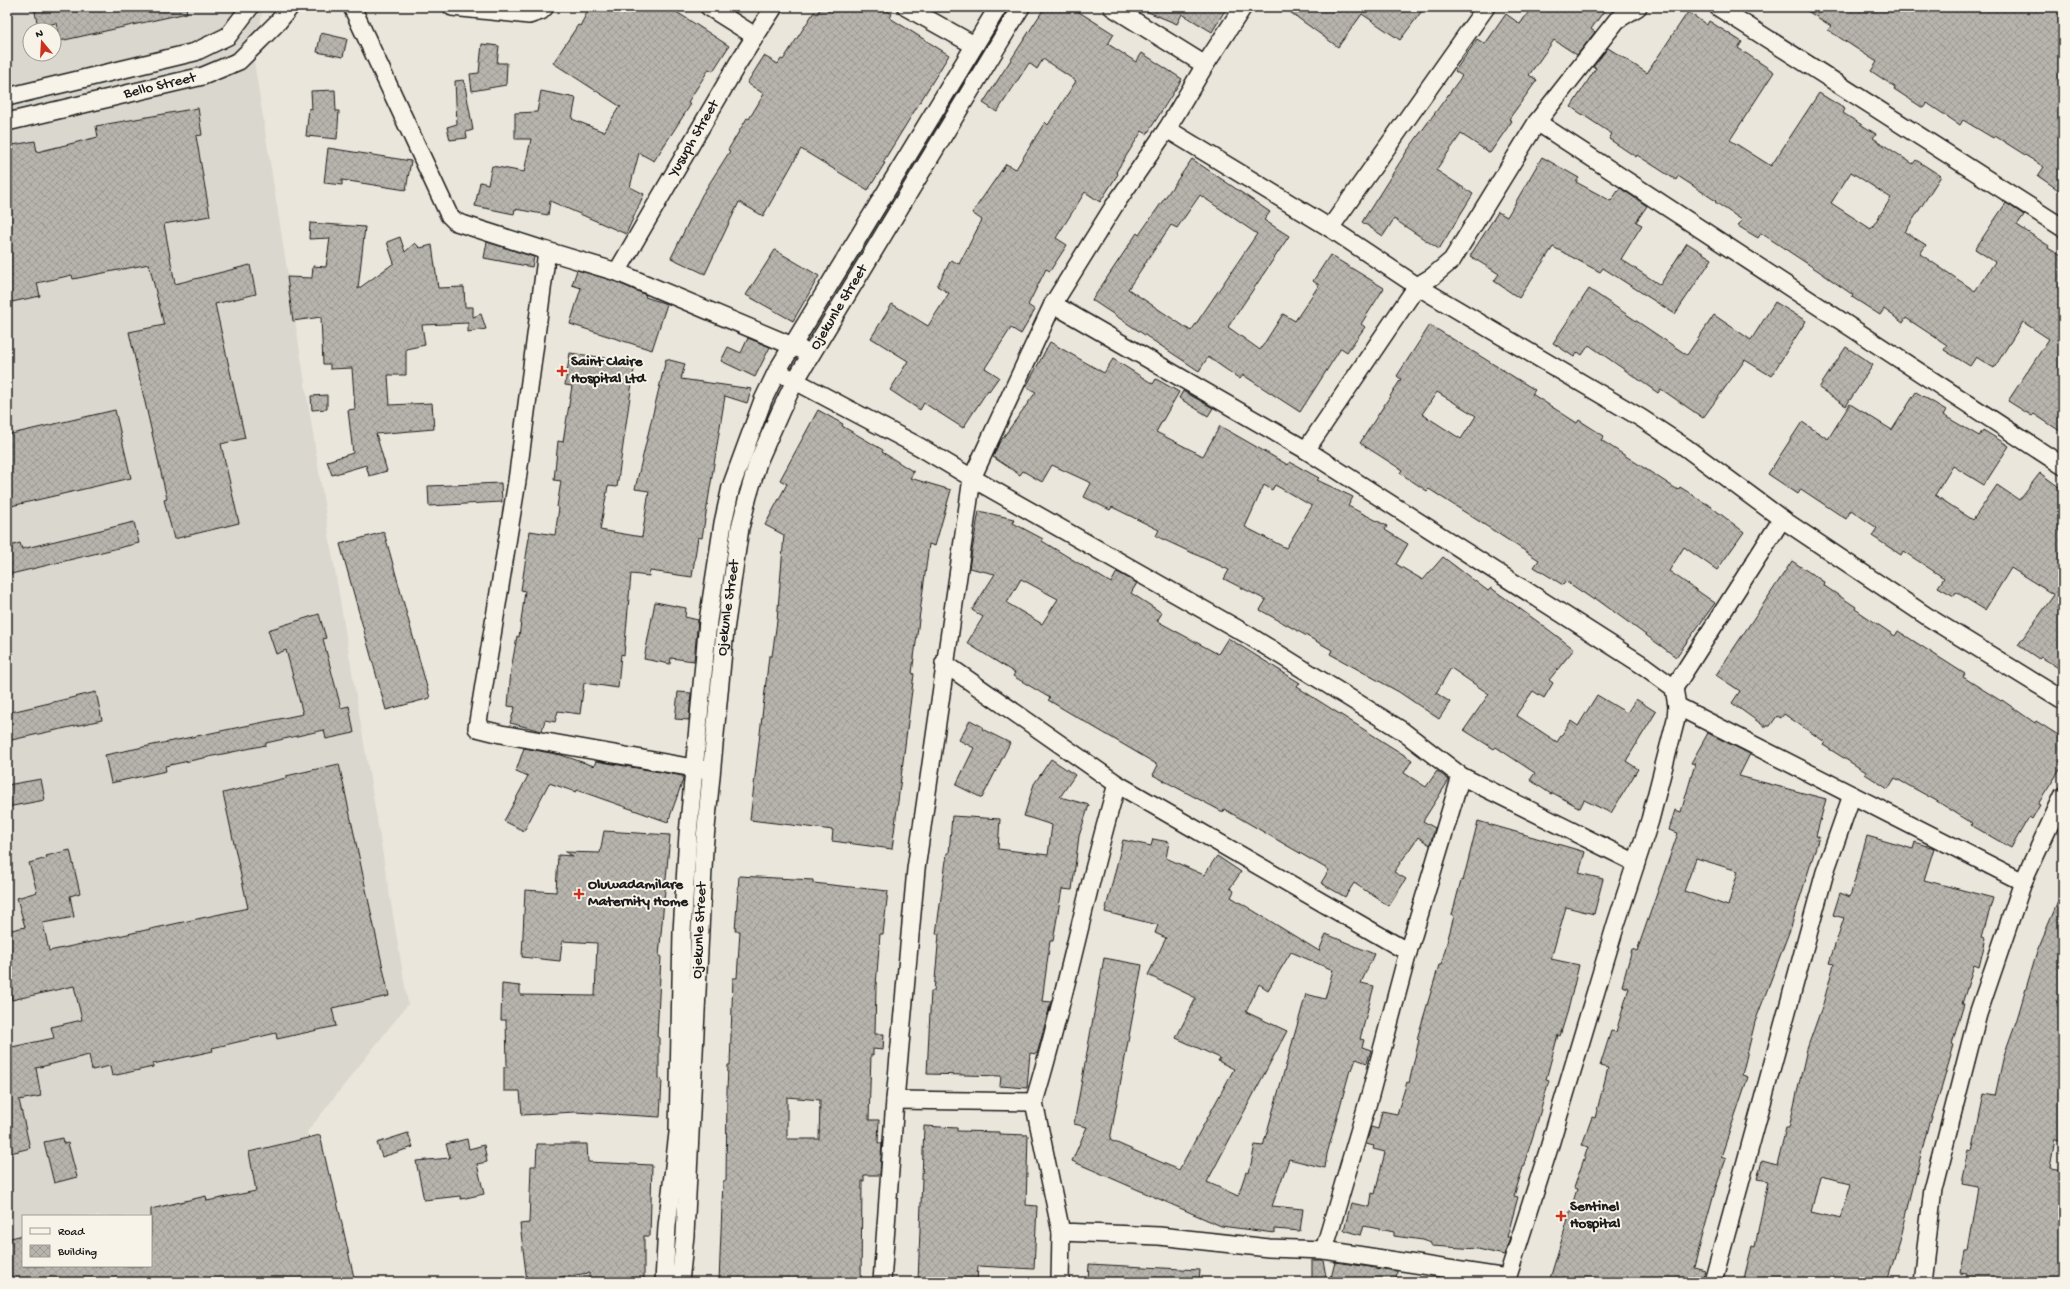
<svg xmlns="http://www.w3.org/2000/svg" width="2070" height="1289" font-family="'Gochi Hand',sans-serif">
<defs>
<pattern id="building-cross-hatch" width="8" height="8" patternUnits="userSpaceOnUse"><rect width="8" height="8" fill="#b6b4ac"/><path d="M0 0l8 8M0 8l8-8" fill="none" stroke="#9c9a93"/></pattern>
</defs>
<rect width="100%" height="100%" fill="#eae6dc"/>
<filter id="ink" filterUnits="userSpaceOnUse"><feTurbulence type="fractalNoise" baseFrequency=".025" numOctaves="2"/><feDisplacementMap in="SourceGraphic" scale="8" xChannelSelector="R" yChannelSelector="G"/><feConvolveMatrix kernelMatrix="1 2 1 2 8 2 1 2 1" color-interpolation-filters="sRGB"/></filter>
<g filter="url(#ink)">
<!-- built -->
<path fill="#dad7ce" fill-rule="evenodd" d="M7 7H263L254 61 330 541 408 1004 307 1132 348 1282H7ZM30 30H54V54H30ZM23 1216H151V1266H23Z"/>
<!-- building -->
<g fill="url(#building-cross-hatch)" stroke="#1c1c1c" fill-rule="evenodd">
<polygon points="34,7 186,7 187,13 60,41 56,23 38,27"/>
<polygon points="590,7 669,7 729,46 713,71 709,69 688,102 691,104 654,161 639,153 630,187 644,194 626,234 550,201 548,215 515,209 514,214 475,206 480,182 488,184 492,166 524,172 531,139 515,139 515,113 537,112 541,91 576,98 572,119 604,132 619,107 621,107 553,63 578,25 580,26"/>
<polygon points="821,7 881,7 892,14 890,18 949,55 883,162 885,163 868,190 801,149 763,216 739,202 705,274 671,258 702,195 730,151 728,150 747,118 749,119 764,94 747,83 764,56 778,64 781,59 783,60 814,12 817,14"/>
<polygon points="1045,7 1071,7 1114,34 1108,44 1136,62 1142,53 1182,79 1147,134 1142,131 1116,172 1118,174 1100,202 1085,192 1056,238 1067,245 1050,271 1046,269 1028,305 1035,310 1021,334 1011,328 985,368 999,377 989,391 988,390 963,428 924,403 920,410 890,390 908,361 871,338 892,304 928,326 949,293 937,286 951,260 959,264 982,220 972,213 1006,164 1016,169 1045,122 1048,125 1076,81 1043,59 1037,69 1029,63 997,112 983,103"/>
<polygon points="1136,7 1227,7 1212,32 1182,14 1177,24"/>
<polygon points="1283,7 1425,7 1400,40 1362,14 1338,47"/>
<polygon points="1532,7 1607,7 1591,29 1595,32 1577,55 1554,40 1529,75 1537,80 1509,119 1512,121 1490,153 1461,134 1436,170 1473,194 1439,249 1394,219 1383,236 1362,222 1407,151 1462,76 1455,71 1477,39 1485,44 1506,14 1520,24"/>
<polygon points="1801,7 2063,7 2063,193 2038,176 2044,167 1995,136 1993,138 1963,120 1960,125 1927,103 1923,108 1894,89 1895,87 1871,71 1877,62 1828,30 1831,26"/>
<path d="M1688 12 1707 25 1709 21 1742 42 1738 48 1774 72 1730 140 1771 166 1819 93 1845 109 1843 113 1876 134 1873 138 1913 164 1916 160 1941 176 1905 232 1926 245 1920 254 1975 291 1995 262 1975 249 2006 203 2024 215 2017 225 2049 246 2048 248 2063 257V433L2034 414 2032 416 2008 401 2049 339 2023 322 1994 368 1976 357 1970 366 1944 350 1947 345 1906 318 1903 323 1884 309 1880 315 1852 297 1853 295 1820 272 1761 233 1758 238 1738 226 1742 220 1715 202 1716 201 1678 176 1676 180 1637 155 1636 157 1609 139 1612 134 1571 107 1596 68 1593 67 1608 48 1647 73ZM1851 172 1891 198 1871 229 1831 203Z"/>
<polygon points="321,33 347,39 343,57 317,52"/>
<polygon points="482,44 499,46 497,63 507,63 506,85 472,91 470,74 479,73"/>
<polygon points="464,80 473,130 466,132 467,138 450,140 447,127 457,124 455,81"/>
<polygon points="335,90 336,111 339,111 337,139 306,136 309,108 312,109 311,91"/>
<polygon points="198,108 202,135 196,136 210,216 164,224 175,284 250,265 256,294 215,304 245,438 221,444 239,523 174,539 164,500 167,499 129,332 164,325 149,264 73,279 72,275 37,283 40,296 7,303 7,146 35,141 37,152 98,137 96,126"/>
<polygon points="328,148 411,161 406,190 342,180 342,185 324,183"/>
<polygon points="1542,157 1579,178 1576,182 1611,201 1620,188 1647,206 1636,222 1642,225 1621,259 1660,285 1687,243 1712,259 1675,314 1603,268 1600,272 1553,247 1519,298 1494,281 1499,274 1470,256 1498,212 1507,217"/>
<path d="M1192 159 1270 212 1264 220 1289 236 1228 327 1260 350 1283 314 1295 321 1319 285 1313 281 1330 255 1384 288 1361 324 1365 327 1347 352 1341 348 1300 412 1243 375 1240 379 1208 357 1199 371 1092 300 1137 233 1139 235ZM1200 195 1257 234 1191 331 1128 289 1171 225 1177 228Z"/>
<polygon points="310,223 365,227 358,289 394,263 387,242 400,237 405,252 415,243 420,248 432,245 438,288 464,287 465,307 473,307 473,317 481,314 486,329 468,332 468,323 422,325 425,345 406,349 406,375 388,375 390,405 432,403 434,429 376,434 387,471 369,476 366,465 332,475 327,461 353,453 348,410 355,409 352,368 330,369 330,364 323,364 321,317 293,321 287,277 312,278 313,266 326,267 330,238 309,239"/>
<polygon points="487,242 534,257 532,267 484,258"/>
<polygon points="775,250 819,276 793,321 746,295"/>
<polygon points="577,270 614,281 646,295 645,297 667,304 652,350 570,324 581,288 572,285"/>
<polygon points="1589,289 1687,355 1714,315 1751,340 1775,302 1806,321 1771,376 1745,360 1703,418 1661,389 1658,393 1589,345 1582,355 1578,352 1574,357 1553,343"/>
<path d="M1430 325 1535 390 1532 394 1577 423 1579 420 1604 436 1601 440 1678 490 1680 487 1710 506 1744 532 1717 570 1684 547 1669 571 1715 603 1676 657 1595 598 1594 600 1566 581 1563 585 1534 567 1539 560 1429 489 1427 491 1400 473 1402 470 1360 443 1401 379 1397 376ZM1437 392 1476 416 1461 439 1422 414Z"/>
<polygon points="748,338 770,347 755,377 721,361 728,347 741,353"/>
<path d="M1050 342 1104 373 1113 359 1153 384 1156 379 1179 392 1156 432 1203 456 1220 426 1288 465 1290 462 1319 478 1317 480 1353 497 1348 506 1387 526 1385 530 1408 544 1396 564 1423 580 1443 557 1488 591 1491 588 1541 624 1574 649 1549 680 1553 683 1544 698 1533 691 1516 715 1557 742 1571 721 1578 726 1597 695 1627 713 1636 699 1656 712 1626 761 1638 769 1611 813 1584 800 1580 808 1553 793 1551 794 1530 780 1535 773 1496 747 1494 749 1464 730 1489 694 1451 668 1436 693 1450 702 1439 719 1399 692 1330 654 1332 650 1260 610 1266 600 1224 579 1229 570 1156 536 1159 530 1112 507 1110 510 1084 497 1091 483 1052 465 1042 482 1023 471 1020 475 993 457 999 443 1036 392 1026 387ZM1264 485 1272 490 1275 485 1312 506 1286 548 1245 527Z"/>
<polygon points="1846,347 1873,365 1846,406 1819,388"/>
<polygon points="570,353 635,362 617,487 608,486 600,530 642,537 649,491 635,489 666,359 685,364 681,379 752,389 747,403 725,396 702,538 698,537 692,577 650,571 649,576 631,574 624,655 621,654 618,688 584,683 580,714 558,711 555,722 545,720 542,731 510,723 515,707 508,706 511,670 517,636 519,637 525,591 521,590 530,531 555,535 559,508 557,507 561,481 554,480 558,441 563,442 572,386 565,385"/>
<polygon points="1183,391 1213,408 1208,416 1179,398"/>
<polygon points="1916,392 1946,410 1943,415 1979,436 1983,430 2009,446 1984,485 1953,466 1935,495 1973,520 1997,485 2019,500 2040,473 2063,490 2063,671 2041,657 2039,659 2018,645 2054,595 2011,568 1985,610 1956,592 1954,596 1938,587 1944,578 1903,551 1901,555 1872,536 1877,528 1851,510 1846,519 1801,489 1798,494 1768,474 1802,422 1828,439 1850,404 1892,430"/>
<polygon points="327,395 327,409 312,410 311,396"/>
<polygon points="115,410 131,478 7,507 7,435"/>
<polygon points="818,410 843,424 842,426 883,450 882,452 914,472 910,478 951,490 935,546 929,544 912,673 914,674 892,849 832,841 833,830 750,820 769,656 772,656 777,621 784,535 765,525 787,484 780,480"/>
<polygon points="501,483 502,502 429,506 428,486"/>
<path d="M979 511 1014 519 1013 523 1043 539 1042 541 1111 583 1117 572 1137 583 1131 593 1162 613 1157 621 1218 654 1228 638 1300 683 1297 687 1412 760 1404 773 1426 787 1437 771 1449 780 1423 821 1435 828 1430 845 1418 837 1394 872 1406 879 1389 906 1354 883 1345 897 1321 883 1329 870 1224 809 1223 812 1153 775 1158 765 1048 700 1050 698 1013 676 1015 673 967 643 983 617 972 610 995 574 969 568ZM1021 579 1058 599 1042 624 1007 603Z"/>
<polygon points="134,522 139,543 7,575 7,547 20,543 22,549"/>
<polygon points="384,532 430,698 386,710 340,544"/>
<polygon points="1792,561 1824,582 1823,585 1856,607 1855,609 1895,636 1898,631 1965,674 1963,677 2001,701 2002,700 2035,723 2036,721 2063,738 2063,765 2038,804 2040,805 2032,819 2029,817 2011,848 1971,825 1972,823 1935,800 1895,778 1888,789 1865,774 1866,772 1823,745 1825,742 1784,714 1781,718 1777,716 1770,726 1764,726 1732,703 1740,691 1716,675"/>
<polygon points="655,602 686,608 685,617 698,620 694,661 671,658 670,664 644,659"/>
<polygon points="319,614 326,638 323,639 341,708 349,706 354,733 326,739 324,730 266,743 266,745 165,766 166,771 111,783 105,755 303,714 286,650 276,654 268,630"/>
<polygon points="96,692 102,720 7,741 7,713"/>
<polygon points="678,692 691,693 689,720 675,719"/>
<polygon points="970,720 983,727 982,729 1010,743 982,798 956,785 974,748 959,740"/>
<path d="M1708 733 1750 754 1739 776 1826 799 1816 836 1819 837 1791 927 1755 1022 1742 1075 1748 1077 1721 1157 1726 1159 1716 1187 1694 1267 1705 1270 1702 1282H1549L1577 1189 1574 1188 1588 1147 1582 1145 1592 1117 1595 1118 1608 1068 1600 1066 1611 1031 1616 1032 1629 988 1622 986 1632 949 1637 951 1678 833 1669 830 1675 810 1681 812 1695 764 1691 763ZM1696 858 1738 871 1728 906 1684 891Z"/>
<polygon points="524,748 561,755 594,766 596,761 683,776 683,780 668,822 577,790 576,792 549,783 524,831 504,821 528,776 516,771"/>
<polygon points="1051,759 1075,775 1060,797 1089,805 1079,836 1072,890 1062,889 1053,941 1050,941 1042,1001 1051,1002 1037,1054 1030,1053 1027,1088 1000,1086 1001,1076 927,1074 931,991 934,991 939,934 936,934 947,853 949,853 952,816 1000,819 998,849 1048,855 1052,825 1024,816 1034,784"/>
<polygon points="339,764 389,996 332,1008 336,1026 277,1039 276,1033 212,1048 213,1051 153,1064 153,1067 112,1076 110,1066 92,1070 89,1055 36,1068 41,1096 19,1100 30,1148 7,1154 7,1048 54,1038 51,1027 82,1020 74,986 12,1000 7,978 7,931 25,927 17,898 37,892 29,863 47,858 46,856 70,850 80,893 70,896 74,917 43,923 49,951 248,908 223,793 286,778 286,776"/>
<polygon points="41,779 45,800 7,807 7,785"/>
<polygon points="1478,821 1585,852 1579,873 1603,879 1594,914 1566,907 1551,959 1579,965 1568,1010 1560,1036 1558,1035 1546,1079 1549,1080 1538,1120 1514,1196 1518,1197 1507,1237 1510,1237 1504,1255 1478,1249 1431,1246 1431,1243 1423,1240 1394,1236 1394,1232 1364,1226 1361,1235 1344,1230 1351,1203 1370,1207 1372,1193 1375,1194 1385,1152 1373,1149 1374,1146 1366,1144 1371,1127 1378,1129 1382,1111 1397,1114 1407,1082 1409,1083 1419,1040 1417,1039 1439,965 1441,965 1454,916 1452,915 1461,880 1463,881"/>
<polygon points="604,831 670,835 659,956 661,956 657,1037 659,1037 659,1079 662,1080 660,1117 575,1112 522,1115 520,1091 504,1091 504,1067 507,1067 506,1020 501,1020 502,984 520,986 520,995 595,996 597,943 562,941 560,961 522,957 525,890 556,892 558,855 573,856 565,852 600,853"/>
<path d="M1867 836 1913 849 1915 842 1934 848 1924 880 1993 898 1982 937 1986 938 1979 967 1974 965 1962 1004H1964L1952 1044 1954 1045 1940 1093 1930 1123 1929 1122 1900 1240 1887 1282H1743L1752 1246 1755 1247 1768 1181 1757 1179 1762 1161 1777 1165 1786 1128H1789L1807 1049 1823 1004 1834 964 1829 963 1844 918 1833 915 1840 893 1850 897ZM1820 1176 1851 1183 1841 1219 1811 1212Z"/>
<path d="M1153 839 1169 842 1166 858 1204 875 1217 856 1241 872 1230 888 1234 891 1231 897 1319 951 1326 934 1374 954 1361 983 1374 986 1360 1039 1364 1040 1362 1047 1371 1050 1367 1063 1356 1059 1352 1070H1350L1327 1154 1325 1168 1289 1159 1272 1206 1303 1209 1300 1231 1274 1229V1233L1221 1226 1072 1161 1087 1127 1074 1124 1104 958 1142 965 1110 1140 1179 1170 1234 1069 1218 1061 1220 1058 1176 1038 1196 998 1148 975 1166 938 1155 933 1158 925 1105 912 1123 840 1151 846ZM1291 952 1333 970 1325 999 1306 994 1263 1146 1255 1145 1249 1173 1246 1172 1238 1196 1207 1182 1287 1031 1246 1012 1259 984 1268 990Z"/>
<path d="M739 876 813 880V883L888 891 883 934H880L876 986 875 1034H884L883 1050 873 1049V1055L871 1054 869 1120H879L878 1143H882L880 1175H864V1181H862L861 1282H719L723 1181H726L727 1092 728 1065H730L733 978H737L740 931H735ZM787 1097 820 1100 819 1139H787Z"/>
<polygon points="2063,890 2063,1142 2055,1140 2050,1169 2063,1171 2062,1282 1966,1282 1967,1275 1960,1274 1964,1251 1967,1251 1978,1187 1962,1184 1969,1151 1972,1152 1984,1094 1995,1096 2004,1055 2017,1019 2037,951"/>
<polygon points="924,1126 957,1128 957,1131 999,1132 999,1134 1028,1135 1026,1205 1037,1206 1034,1269 978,1266 977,1282 918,1282"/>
<polygon points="408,1133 413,1147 382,1157 377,1143"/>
<polygon points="320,1135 329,1175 331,1175 355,1282 7,1282 7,1239 23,1235 23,1266 151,1266 151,1209 206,1196 207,1201 256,1191 249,1152"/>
<polygon points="63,1138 64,1144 68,1143 77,1177 54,1183 44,1142"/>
<polygon points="467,1139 469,1149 484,1145 487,1162 477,1164 484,1194 461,1199 460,1196 424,1200 416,1161 450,1158 446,1144"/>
<polygon points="537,1144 587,1144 588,1162 652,1165 650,1236 644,1236 644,1280 589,1280 589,1273 527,1282 520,1224 529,1223 531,1166 536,1166"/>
<polygon points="1312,1260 1323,1260 1327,1282 1312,1282"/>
<polygon points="1335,1262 1397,1271 1396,1282 1330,1282"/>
<polygon points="1089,1264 1200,1270 1199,1282 1088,1282"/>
</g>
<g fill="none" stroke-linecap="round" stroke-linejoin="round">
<defs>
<g id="minor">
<polyline points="352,7 449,215 456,222 547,251"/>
<polyline points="452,7 529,15 541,11 545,7"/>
<polyline points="709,7 755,36"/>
<polyline points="906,7 974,45"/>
<polyline points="1112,7 1205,65"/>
<polyline points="1718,7 2063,228"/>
<polyline points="7,97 195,52 228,36 250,7"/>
<path id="s1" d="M7 122 203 76 239 61 278 22 290 7"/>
<polyline points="1537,122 2063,466"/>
<polyline points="1167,129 1330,228 1417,286 1641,418 1685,447 1782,519 1928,617 2063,700"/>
<polyline points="1330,228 1486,7"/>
<path id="s2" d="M617 272 738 63 774 7"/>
<polyline points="1053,304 1306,450 1644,666 1674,688 1677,706 2023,882"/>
<polyline points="786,376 920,447 972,478 916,869 895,1100 882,1282"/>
<polyline points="1306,450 1417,286 1432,277 1452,260 1537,122 1617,20 1638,7"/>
<polyline points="944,663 1117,784 1408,952 1461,776 1401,730 1248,635 972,478 1053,304 1114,206 1167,129 1205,65 1243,7"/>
<polyline points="1674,688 1782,519"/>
<polyline points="705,770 501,734 477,728 517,481 547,251 617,272 802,350"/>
<polyline points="1461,776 1636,863"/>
<path d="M895 1100 1034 1102C1066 997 1086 889 1117 784"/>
<polyline points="1034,1102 1061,1232 1159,1236 1269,1248 1324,1250 1370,1095 1408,952"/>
<polyline points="1324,1250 1507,1278"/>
<polyline points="664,1282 667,1226 678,1133 682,932 688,834 708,621 723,523 731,487 763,400 777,371 998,7"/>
<path id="s3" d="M680 1282 685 1235 704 849 725 630 740 528 748 496 758 462 781 410 795 381 1021 7"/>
<polyline points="1060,1282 1061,1232"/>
<polyline points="1506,1282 1549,1148 1616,924 1650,820 1676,719 1677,706"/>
<polyline points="1713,1282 1825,872 1852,795"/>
<polyline points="1922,1282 1933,1189 1978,1014 2023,882 2063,796"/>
</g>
</defs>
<!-- minor casing -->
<use href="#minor" stroke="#1c1c1c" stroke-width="20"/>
<!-- minor -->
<use href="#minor" stroke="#f7f3e8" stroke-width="17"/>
</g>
</g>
<!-- markers -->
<g fill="#c8321e" stroke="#f7f3e8" stroke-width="1.5">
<path d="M560 365h4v4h4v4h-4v4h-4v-4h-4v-4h4z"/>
<path d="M577 888h4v4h4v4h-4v4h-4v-4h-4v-4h4z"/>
<path d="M1559 1210h4v4h4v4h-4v4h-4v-4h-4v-4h4z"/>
</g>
<g text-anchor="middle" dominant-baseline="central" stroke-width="4" stroke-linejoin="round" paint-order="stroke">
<!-- street labels -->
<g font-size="15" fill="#1c1c1c" stroke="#f7f3e8">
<text stroke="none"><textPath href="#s1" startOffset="157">Bello Street</textPath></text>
<text stroke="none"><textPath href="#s2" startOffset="154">Yusuph Street</textPath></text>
<text stroke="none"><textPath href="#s3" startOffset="1000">Ojekunle Street</textPath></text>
<text stroke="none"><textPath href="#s3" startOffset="676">Ojekunle Street</textPath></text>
<text stroke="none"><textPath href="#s3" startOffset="352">Ojekunle Street</textPath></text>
</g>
<!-- poi labels -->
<g font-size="15" font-weight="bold" fill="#1c1c1c" stroke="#f7f3e8" text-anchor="start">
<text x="571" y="362">Saint Claire<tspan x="571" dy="17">Hospital Ltd</tspan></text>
<text x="588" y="885">Oluwadamilare<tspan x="588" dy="17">Maternity Home</tspan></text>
<text x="1570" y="1207">Sentinel<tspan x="1570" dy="17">Hospital</tspan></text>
</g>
</g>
<!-- margin -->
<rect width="2070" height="1289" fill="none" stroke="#f7f3e8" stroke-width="24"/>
<rect x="12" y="12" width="2046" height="1265" fill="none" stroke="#1c1c1c" stroke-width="1.5" filter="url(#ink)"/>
<!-- legend -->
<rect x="22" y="1215" width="130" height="52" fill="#f7f3e8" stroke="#9f9d96"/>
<rect x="30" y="1228" width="20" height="6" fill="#f7f3e8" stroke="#9f9d96"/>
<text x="58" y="1235" font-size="12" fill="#1c1c1c">Road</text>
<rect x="30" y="1245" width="20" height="12" fill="url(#building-cross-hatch)" stroke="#9f9d96"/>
<text x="58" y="1255" font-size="12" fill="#1c1c1c">Building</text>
<!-- north arrow -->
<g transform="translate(42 42) rotate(342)"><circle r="19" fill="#f7f3e8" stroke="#9f9d96"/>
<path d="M0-3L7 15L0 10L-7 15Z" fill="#c8321e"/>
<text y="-6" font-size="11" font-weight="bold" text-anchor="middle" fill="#1c1c1c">N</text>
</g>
</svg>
